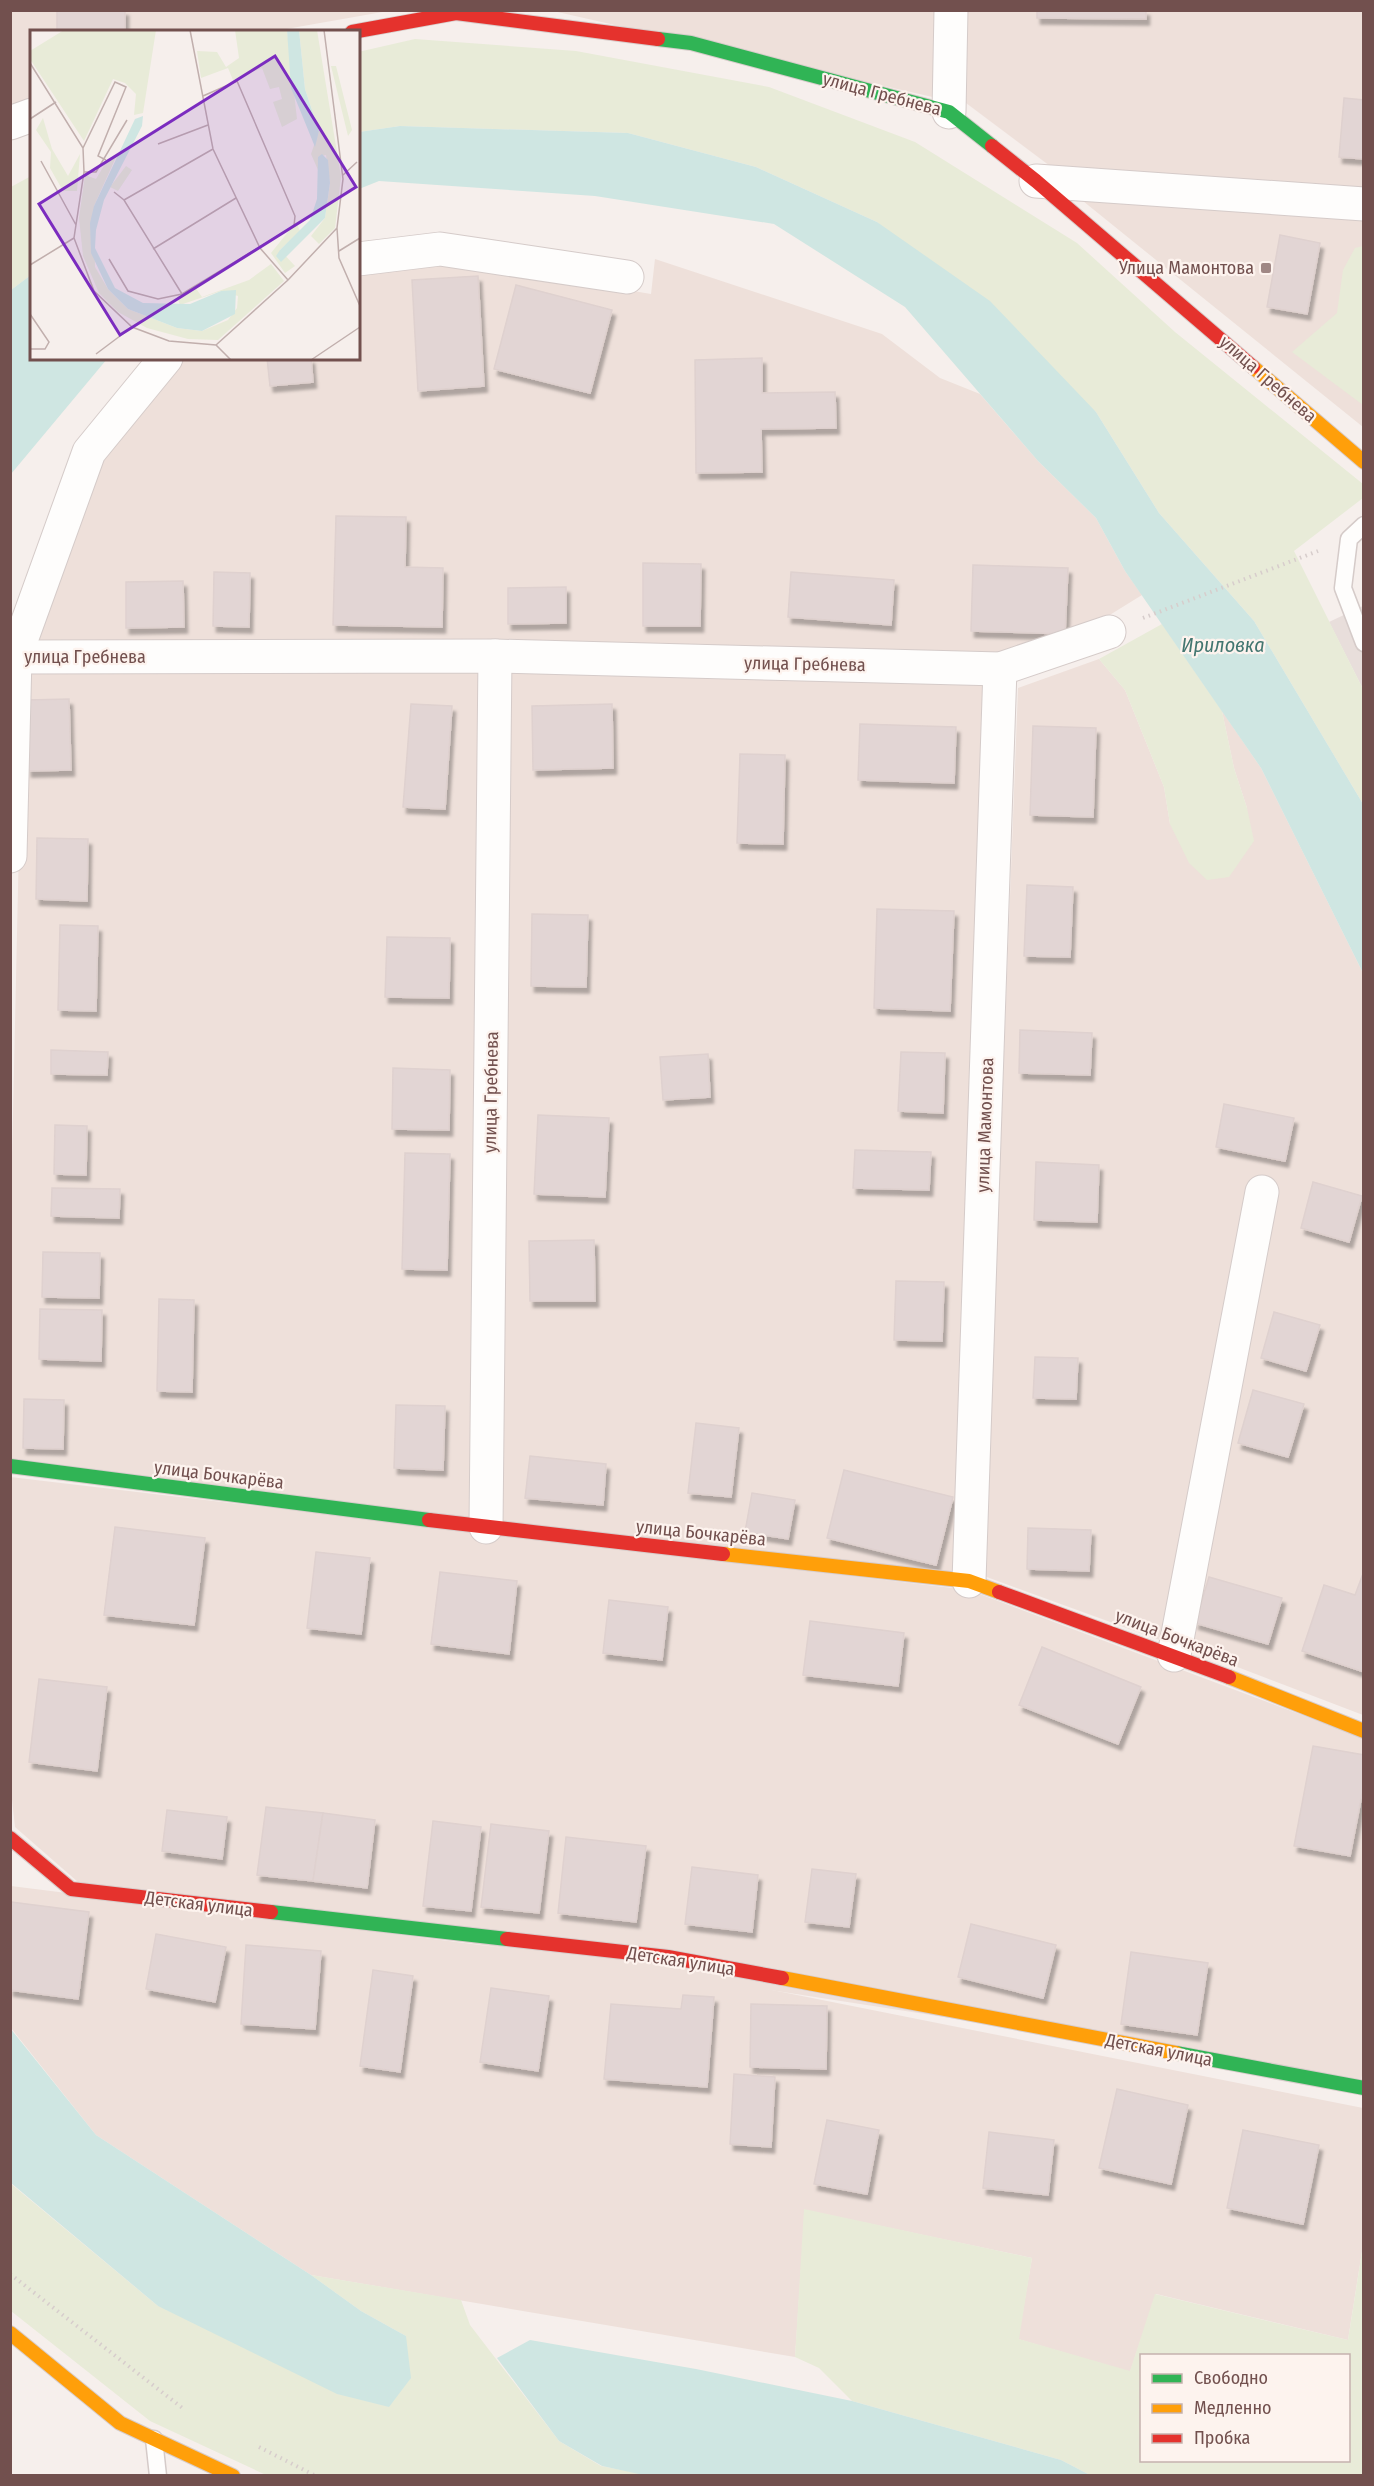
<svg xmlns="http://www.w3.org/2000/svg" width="1374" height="2486" font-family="'Fira Sans Condensed',sans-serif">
<defs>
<filter id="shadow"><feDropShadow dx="3.5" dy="6" stdDeviation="1.5" flood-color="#0004"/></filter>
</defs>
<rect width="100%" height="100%" fill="#f6efec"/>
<!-- residential -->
<g fill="#eee0da">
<polygon points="11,11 388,11 275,31 32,32 31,102 11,109"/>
<polygon points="553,11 939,11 937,98"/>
<polygon points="967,11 1363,11 1363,191 1050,166 966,103"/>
<polygon points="1078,197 1363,216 1363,427"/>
<polygon points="442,259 651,294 655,259 882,334 940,378 980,394 1038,461 1096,518 1125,571 1142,595 1079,634 1001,657 25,652 102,459 181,359 358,358 359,268"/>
<polygon points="1099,659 1125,690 1164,787 1170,824 1247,808 1234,768 1222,711 1261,768 1363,973 1363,1715 1185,1647 1274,1180 1257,1175 1168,1643 984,1576 1018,688"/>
<polygon points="490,662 481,1520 11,1458 11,1204 23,665"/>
<polygon points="500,663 991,679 964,1575 492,1521"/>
<polygon points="10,1477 969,1590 1363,1738 1364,2062 1361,2082 78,1882 15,1827 10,1781"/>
<polygon points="11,1886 662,1968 1363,2108 1363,2245 1348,2340 1156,2294 1130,2372 1018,2339 1032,2258 805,2210 795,2357 311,2275 96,2135 11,2028"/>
</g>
<!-- industrial -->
<polygon fill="#e8dedb" points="1363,606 1363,689 1329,622"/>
<!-- green -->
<g fill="#e8ebd8" fill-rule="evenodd">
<polygon points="415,39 576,51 769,87 915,142 1077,243 1175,332 1363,484 1363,498 1294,551 1363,689 1363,804 1254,621 1159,513 1096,412 877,222 756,167 628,133 400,126 359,132 358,52"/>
<polygon points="31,176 31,275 11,290 11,187"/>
<polygon points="1363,246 1364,246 1363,405 1292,352 1337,313 1343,270 1355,248"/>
<polygon points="1162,624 1222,711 1234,768 1247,808 1254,841 1229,877 1207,880 1189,863 1170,824 1164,787 1125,690 1099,659"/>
<polygon points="10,2183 158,2306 406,2336 361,2311 311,2275 461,2300 470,2325 559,2441 601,2466 648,2475 266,2475 150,2421 11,2311"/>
<path d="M804 2209 1032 2258 1019 2339 1130 2371 1155 2294 1348 2340 1363 2245V2475H1090L1061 2460 852 2401 819 2368 795 2357ZM1142 2356H1348V2460H1142Z"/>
</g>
<!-- water -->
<g fill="#cfe6e2">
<polygon points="400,126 628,133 756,167 877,222 990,301 1096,412 1159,513 1254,621 1363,804 1363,973 1261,768 1125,571 1096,518 1038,461 905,307 774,224 595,196 379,181 359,189 359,132"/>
<polygon points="31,275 32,358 107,359 11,474 11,290"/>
<polygon points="10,2028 96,2135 311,2275 361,2311 406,2336 411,2378 389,2407 337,2394 158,2306 11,2183"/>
<polygon points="530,2340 696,2369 852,2401 1061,2460 1090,2475 648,2476 602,2466 559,2441 497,2358"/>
</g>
<!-- building -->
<g fill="#e2d5d4" stroke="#dfd1cf" stroke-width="1.5" filter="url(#shadow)">
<rect x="57" y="10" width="68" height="22"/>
<polygon points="1037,10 1146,10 1146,19 1037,18"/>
<polygon points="1344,98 1364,100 1364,159 1339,157"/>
<polygon points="1280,235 1320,243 1307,314 1267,307"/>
<polygon points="478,276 484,386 418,391 412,280"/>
<polygon points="516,285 612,310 590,393 494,369"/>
<polygon points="267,358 311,358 313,382 270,386"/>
<polygon points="762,358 762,393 835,392 836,428 761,429 762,472 696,473 695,360"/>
<polygon points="336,516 406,517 405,567 443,568 442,627 333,625"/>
<polygon points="643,563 701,564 700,626 643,626"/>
<polygon points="973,565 1068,568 1065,634 971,631"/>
<polygon points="214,572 250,573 249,627 213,626"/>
<polygon points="791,572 894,580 891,625 788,617"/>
<polygon points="183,581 184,627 126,628 126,582"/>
<polygon points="566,587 566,623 508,624 508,588"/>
<polygon points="69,699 71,770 28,771 26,700"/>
<polygon points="411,704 452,706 445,809 403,807"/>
<polygon points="612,704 613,768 533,770 532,706"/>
<polygon points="860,724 956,727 954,783 858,780"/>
<polygon points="1033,726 1096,728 1093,817 1030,815"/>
<polygon points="740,754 785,755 783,844 737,843"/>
<polygon points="37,838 88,839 87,901 36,899"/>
<polygon points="1027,885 1073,887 1070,957 1024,956"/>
<polygon points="877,909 954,911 950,1011 874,1008"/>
<polygon points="532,914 588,915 586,987 531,986"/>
<polygon points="60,925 98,926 96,1011 58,1010"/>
<polygon points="387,937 450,938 449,998 385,997"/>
<polygon points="1020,1030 1092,1033 1090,1075 1019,1073"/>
<polygon points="51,1050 108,1052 107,1075 51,1074"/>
<polygon points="901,1052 945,1053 943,1113 898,1111"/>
<polygon points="708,1054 710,1097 663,1100 660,1057"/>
<polygon points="393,1068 450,1070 449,1130 392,1129"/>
<polygon points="1224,1104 1294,1118 1285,1161 1216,1147"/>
<polygon points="538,1115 609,1118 605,1197 534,1194"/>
<polygon points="55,1125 87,1126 86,1175 54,1174"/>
<polygon points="855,1150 931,1152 929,1190 853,1188"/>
<polygon points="405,1153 450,1154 447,1270 402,1269"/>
<polygon points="1036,1162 1099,1165 1097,1222 1034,1220"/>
<polygon points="1313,1182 1362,1196 1349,1242 1301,1228"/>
<polygon points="52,1188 120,1189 119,1218 51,1216"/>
<polygon points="594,1240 595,1301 530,1301 529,1241"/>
<polygon points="43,1252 100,1253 99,1298 42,1297"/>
<polygon points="896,1281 944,1282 942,1341 894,1340"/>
<polygon points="159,1299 194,1300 192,1392 157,1391"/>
<polygon points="40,1309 102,1310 101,1361 39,1359"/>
<polygon points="1274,1312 1320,1325 1306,1371 1261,1358"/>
<polygon points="1035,1357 1078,1358 1076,1399 1033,1398"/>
<polygon points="1253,1390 1304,1404 1288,1457 1238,1443"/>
<polygon points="24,1399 64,1400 63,1449 23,1448"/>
<polygon points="396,1405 445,1406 443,1470 394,1468"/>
<polygon points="696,1423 739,1428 731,1497 688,1493"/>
<polygon points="530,1456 606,1464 603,1505 525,1498"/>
<polygon points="844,1470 953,1497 936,1565 827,1538"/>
<polygon points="752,1493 795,1500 788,1539 745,1532"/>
<polygon points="115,1527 205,1538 194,1625 104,1615"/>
<polygon points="1028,1528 1091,1530 1089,1571 1027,1569"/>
<polygon points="316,1552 370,1558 361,1634 307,1628"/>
<polygon points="1364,1571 1364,1672 1302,1651 1324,1585 1355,1595"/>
<polygon points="440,1572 517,1581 509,1654 431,1644"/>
<polygon points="1209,1577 1282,1598 1268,1644 1195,1623"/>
<polygon points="609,1600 668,1607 662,1660 603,1653"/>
<polygon points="810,1621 904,1633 898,1686 803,1675"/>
<polygon points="1042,1647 1141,1687 1118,1744 1019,1705"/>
<polygon points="39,1679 107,1687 97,1771 29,1762"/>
<polygon points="1313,1746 1364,1755 1364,1784 1350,1856 1294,1846"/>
<polygon points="266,1807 323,1813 313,1881 257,1875"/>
<polygon points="167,1810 227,1817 222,1859 162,1851"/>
<polygon points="323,1813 375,1820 367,1888 313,1881"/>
<polygon points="433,1821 481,1827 471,1911 423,1906"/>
<polygon points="491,1824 549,1831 539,1913 481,1907"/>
<polygon points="566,1837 646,1846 636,1922 558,1913"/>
<polygon points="692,1867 758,1875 752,1932 685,1924"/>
<polygon points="812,1869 856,1874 849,1927 805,1922"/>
<polygon points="11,1902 89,1912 78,1999 10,1990"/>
<polygon points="971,1924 1056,1945 1043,1998 958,1977"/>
<polygon points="156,1934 226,1947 215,2002 146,1989"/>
<polygon points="246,1945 321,1951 315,2029 241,2024"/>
<polygon points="1131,1952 1208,1963 1197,2035 1121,2024"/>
<polygon points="373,1970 413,1976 400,2072 360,2066"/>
<polygon points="491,1988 549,1996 538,2071 480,2062"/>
<polygon points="683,1995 714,1997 707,2087 604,2079 611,2004 681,2009"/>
<polygon points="751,2004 827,2006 826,2069 750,2067"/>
<polygon points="734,2074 775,2077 771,2147 730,2144"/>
<polygon points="1117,2089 1188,2105 1171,2184 1099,2168"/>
<polygon points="827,2120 879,2130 867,2194 814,2184"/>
<polygon points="1243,2130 1319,2145 1303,2224 1227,2208"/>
<polygon points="989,2132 1054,2140 1048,2195 983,2188"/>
</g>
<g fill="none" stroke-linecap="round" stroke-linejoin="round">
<defs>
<g id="lane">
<polyline points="1364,525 1349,539 1343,588 1364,643"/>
<polyline points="154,2439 158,2476"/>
</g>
<g id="street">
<polyline points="949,112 951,10"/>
<polyline points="10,123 32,115"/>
<polyline points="1036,181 1364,204"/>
<polyline points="358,259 440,249 627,277"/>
<polyline points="15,657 495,656 1000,669 1109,632"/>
<polyline points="10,856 15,657 89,452 166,358"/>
<polyline points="486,1527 495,656"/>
<polyline points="969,1581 1000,669"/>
<polyline points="1174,1655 1262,1192"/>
</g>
<g id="fast">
<polyline points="658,39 691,43 949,112 992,146"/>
<polyline points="10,1466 429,1520"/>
<polyline points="271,1912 507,1939"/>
<polyline points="1176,2053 1364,2088"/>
</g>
<g id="slow">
<polyline points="1253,367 1364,462"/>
<polyline points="723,1554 969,1581 999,1592"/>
<polyline points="1229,1677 1364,1731"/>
<polyline points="782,1978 1176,2053"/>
<polyline points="10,2333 120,2423 233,2476"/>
</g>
<g id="jam">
<polyline points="352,32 456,13 658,39"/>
<polyline points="992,146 1036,181 1253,367"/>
<polyline points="429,1520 723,1554"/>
<polyline points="999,1592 1229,1677"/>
<polyline points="10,1838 71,1889 271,1912"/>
<polyline points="507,1939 668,1957 782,1978"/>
</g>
</defs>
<!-- lane casing -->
<use href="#lane" stroke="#d5cbc9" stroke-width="19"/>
<!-- street casing -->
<use href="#street" stroke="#d5cbc9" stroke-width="35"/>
<!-- fast casing -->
<use href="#fast" stroke="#d7ccca" stroke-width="16"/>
<!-- slow casing -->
<use href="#slow" stroke="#d7ccca" stroke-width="16"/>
<!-- jam casing -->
<use href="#jam" stroke="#d7ccca" stroke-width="16"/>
<!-- path -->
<g stroke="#d7cdcc" stroke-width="4" stroke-dasharray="1.5 4.5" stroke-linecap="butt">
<polyline points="1143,618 1318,551"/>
<polyline points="10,2274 185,2410"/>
<polyline points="259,2447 316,2476"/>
</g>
<!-- lane -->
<use href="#lane" stroke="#fefdfc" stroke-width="16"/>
<!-- street -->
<use href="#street" stroke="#fefdfc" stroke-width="33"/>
<!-- fast -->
<use href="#fast" stroke="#30b455" stroke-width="14"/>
<!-- slow -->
<use href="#slow" stroke="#ff9f0a" stroke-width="14"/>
<!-- jam -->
<use href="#jam" stroke="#e5322d" stroke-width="14"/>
</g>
<!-- markers -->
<rect fill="#a08885" stroke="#fdf3ee" stroke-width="2" x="1260" y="262" width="12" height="12" rx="3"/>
<g text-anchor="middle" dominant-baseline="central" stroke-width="4.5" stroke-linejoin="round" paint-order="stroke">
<!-- street labels -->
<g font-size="18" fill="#72504e" stroke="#fdf3ee">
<text transform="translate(882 94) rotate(15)">улица Гребнева</text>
<text transform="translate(1268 379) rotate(41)">улица Гребнева</text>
<text x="85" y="657">улица Гребнева</text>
<text transform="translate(805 664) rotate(1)">улица Гребнева</text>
<text transform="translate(491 1092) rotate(-89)">улица Гребнева</text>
<text transform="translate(985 1125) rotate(-88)">улица Мамонтова</text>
<text transform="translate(219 1475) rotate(7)">улица Бочкарёва</text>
<text transform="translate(701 1533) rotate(6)">улица Бочкарёва</text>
<text transform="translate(1177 1638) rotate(21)">улица Бочкарёва</text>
<text transform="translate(199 1904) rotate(7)">Детская улица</text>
<text transform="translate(681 1961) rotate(9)">Детская улица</text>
<text transform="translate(1159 2050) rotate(11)">Детская улица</text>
</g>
<!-- poi labels -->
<g font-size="18" fill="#72504e" stroke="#fdf3ee" text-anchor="end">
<text x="1254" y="268">Улица Мамонтова</text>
</g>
<!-- water labels -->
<g font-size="20" font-style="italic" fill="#437670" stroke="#fdf3ee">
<text x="1223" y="645">Ириловка</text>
</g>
</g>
<!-- overview -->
<g transform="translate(30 30)">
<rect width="330" height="330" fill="#f6efec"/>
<path d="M34 0H126L113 83 104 85 106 64 95 53 83 49 54 111 0 29V21ZM205 0H257L267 89 252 97 243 72 252 69 249 57 240 59 232 38 203 50 198 38 171 48 167 21 187 22 196 37 209 28ZM269 0H287L311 147 305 198 289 214 281 206 295 188 300 153 296 125 288 127V140L281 124 289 101 275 59ZM301 36H306L322 100 318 106ZM13 88 22 119 38 146 50 124 47 161H33L20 138 21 122 6 100ZM86 127 64 176 65 237 78 259 98 279 147 298 172 301 198 290 207 278 208 266 191 261 150 275 147 267 165 257 172 267 219 250 241 234 254 251 188 310 158 309 117 298 88 282 69 263 53 226 49 188 55 145 66 149 78 129ZM96 136 102 140 88 161 80 157ZM266 192 270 201 250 220 265 236 255 243 241 223Z" fill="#e8ebd8"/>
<path d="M257 0H269L275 59 289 101 285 117 261 58ZM113 86 112 96 74 170 66 200 65 218 85 258 113 273 160 274 191 261 206 260 205 284 172 301 147 298 98 279 78 259 61 223 60 193 64 176 105 89ZM292 124 298 130 300 153 295 188 251 232 246 226 250 220 280 190 287 169 288 127Z" fill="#cfe6e2"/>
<path fill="none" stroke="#c1afad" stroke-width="1.5" d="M160 0 183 119 230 218 258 250M294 0 313 149 307 198 309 228 330 276M0 33 53 118 54 142 44 208 64 261 102 297 139 311 186 315 201 330M0 89 26 72M128 114 178 95M53 118 85 52 96 57 68 126 76 130M11 131 46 195M54 142H66L97 90M313 145 327 132M84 162 94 170 152 264M94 170 183 119M123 219 206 168M309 221 330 208M79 229 98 261 128 269 152 264 264 196 265 186 207 51 173 66M0 235 44 208M0 284 19 312 15 319H0M186 315 258 250 307 198M66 324 102 297M281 330 330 297"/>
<path fill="#7b2cbf" fill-opacity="0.15" stroke="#7b2cbf" stroke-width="3" d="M245 26 326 157 90 305 9 174Z"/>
<rect width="330" height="330" fill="none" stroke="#72504e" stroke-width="3"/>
</g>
<!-- border -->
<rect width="1374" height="2486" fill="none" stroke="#72504e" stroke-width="24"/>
<!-- legend -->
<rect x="1140" y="2354" width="210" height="108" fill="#fdf3ee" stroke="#c5b2ae" stroke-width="1.5"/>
<rect x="1152" y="2374" width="30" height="9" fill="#30b455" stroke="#c5b2ae" stroke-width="1.5"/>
<text x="1194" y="2384" font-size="18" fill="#72504e">Свободно</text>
<rect x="1152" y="2404" width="30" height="9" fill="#ff9f0a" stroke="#c5b2ae" stroke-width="1.5"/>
<text x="1194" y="2414" font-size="18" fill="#72504e">Медленно</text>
<rect x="1152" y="2434" width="30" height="9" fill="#e5322d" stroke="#c5b2ae" stroke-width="1.5"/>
<text x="1194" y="2444" font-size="18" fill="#72504e">Пробка</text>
</svg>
